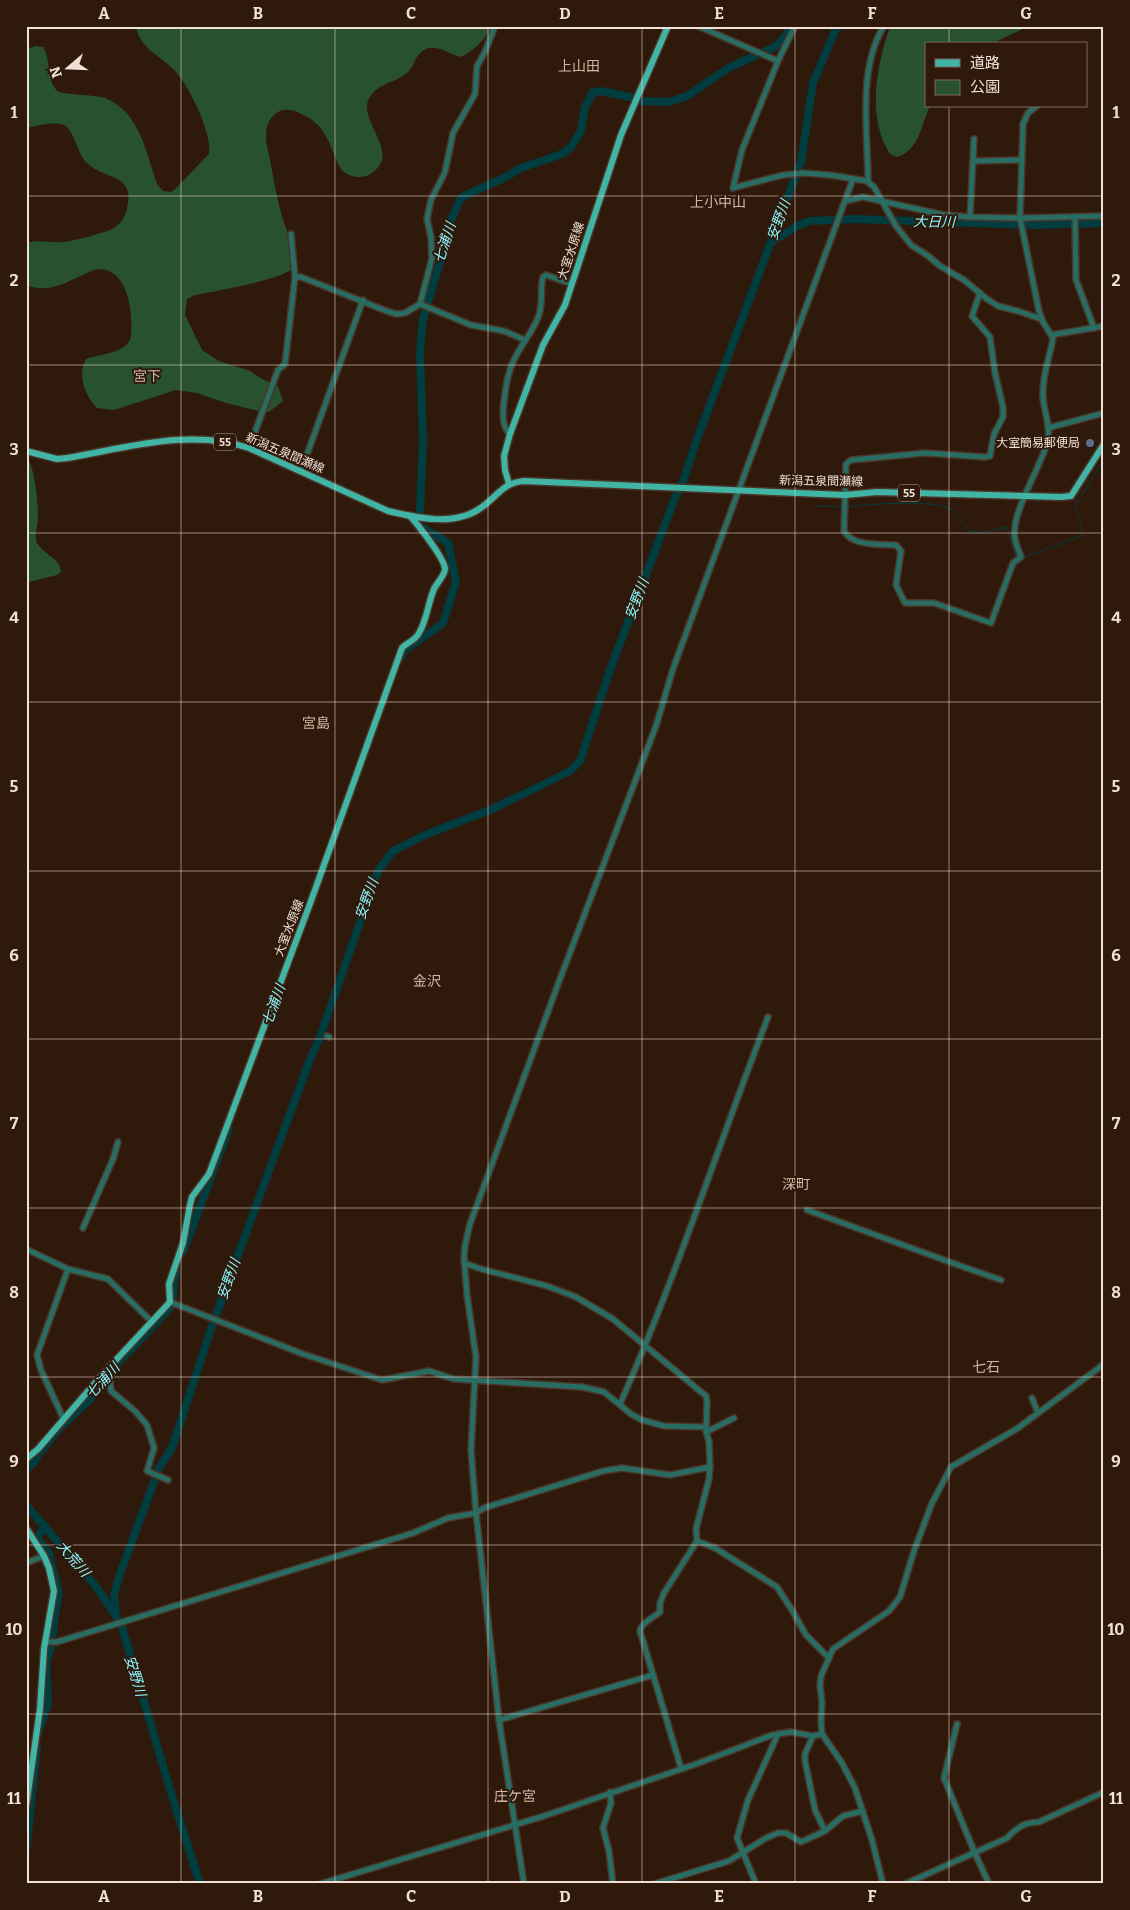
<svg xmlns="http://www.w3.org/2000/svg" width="1130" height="1910" font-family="Bitter,'Noto Sans JP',serif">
<rect width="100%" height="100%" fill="#2f190b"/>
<!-- green -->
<g fill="#27512f">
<path d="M136 26H495C484 37 475 52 460 57 445 52 429 39 417 57 414 62 412 69 407 73 396 82 381 83 372 94 351 117 404 151 372 173 364 179 352 178 344 172 339 168 337 161 335 156 325 132 321 122 297 112 289 108 279 109 273 116 266 123 266 131 266 141 273 171 276 202 287 231 290 240 301 258 294 267 284 280 214 291 195 295L187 299 185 315 202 350 219 361 250 371 262 379 278 386 283 401 269 412 258 411 226 403 197 393 176 390 114 410 97 408C85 396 77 375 86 359 100 354 129 353 131 336 133 315 129 270 100 269 95 269 89 272 85 274 64 283 49 294 26 285V243C38 239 52 243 64 242 73 241 104 233 112 229 121 224 125 218 127 208 136 172 103 181 85 161 78 153 73 129 64 125 53 121 37 126 26 128V49L36 46 43 47C52 60 45 82 59 92 71 95 96 95 105 98 140 112 146 152 157 184L163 191 171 192 175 189 209 154C213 135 189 86 176 72 162 56 139 49 136 26Z"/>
<path d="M890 26H1029L991 44H926V106H930C921 125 919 151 897 157L890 154C866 116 877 65 890 26Z"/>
<path d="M26 456C35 466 38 502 38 516 38 524 35 532 36 540 40 554 61 557 61 572L57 575 26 583Z"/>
</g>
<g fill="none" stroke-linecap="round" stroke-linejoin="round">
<!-- stream -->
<g stroke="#003d41" stroke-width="1">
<polyline points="816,506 843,507"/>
<path d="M847 507C867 504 937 499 952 510 959 515 963 524 969 531L983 533 1007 527 1016 559"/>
<polyline points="1023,558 1081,536 1082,528 1075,506 1104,459"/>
</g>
<!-- river -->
<g stroke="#003d41" stroke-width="8">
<polyline points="640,101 669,102 687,96 730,67 775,47 784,38 790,26"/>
<polyline points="771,243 797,226 810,221 855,219 1034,225 1104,223"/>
<polyline points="420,510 423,442 420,352 423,319 443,252 445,236 455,211 461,198 468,194 504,178 521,168 562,154 571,147 581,131 585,107 593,92 601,91 634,98"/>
<polyline points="401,658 404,651 443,623 456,582 448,543 423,528"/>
<polyline points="183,1252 229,1129"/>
<path d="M26 1470 35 1461 38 1455 60 1428 90 1399 108 1374 170 1308C175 1297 172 1284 176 1272"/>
<polyline points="26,1505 94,1584 115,1614"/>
<polyline points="38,1733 48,1704 46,1662 51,1648 55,1614 59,1593 49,1553 37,1538 45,1526"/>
<polyline points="26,1851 37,1747"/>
<polyline points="200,1884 172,1796 122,1627 116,1616 114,1595 120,1574 159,1468 172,1448 212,1326 309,1062 320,1037 378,871 393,851 427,834 490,810 546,783 570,771 580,761 611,667 675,498 684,479 696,442 801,162 813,83 837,26"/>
</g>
<defs>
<g id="minor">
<polyline points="698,26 778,61"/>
<polyline points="795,26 778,61 742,150 733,188 783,175 803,173 830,175 867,181 874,187 896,226 911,245 927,255 940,266 964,280 987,299 998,306 1018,311 1041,319"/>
<polyline points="973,161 1022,160"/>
<path d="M868 182C868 133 857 69 884 26"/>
<polyline points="845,201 863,197 944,215 970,217 1020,218 1104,216"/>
<polyline points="970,217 974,139"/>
<polyline points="1075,217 1076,280 1094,328"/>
<polyline points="295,277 301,277 389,312 397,314 405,313 420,304 432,258 431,237 427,219 431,200 445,172 453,133 475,94 477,66 485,52 495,26"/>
<path d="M980 293 972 316 990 337 995 373 1003 407V417L994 434 990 456 985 457 925 453 851 460 846 464 844 531C852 547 882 544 896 545L901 551 896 585 905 603H934L991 623 1013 563 1021 557C1019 551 1016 545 1015 539 1010 513 1041 468 1048 440 1051 425 1043 410 1043 395 1042 375 1050 357 1053 338L1043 322 1039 311 1020 218 1023 124 1028 113 1037 106"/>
<polyline points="420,304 471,325 504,331 525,340"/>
<polyline points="1051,335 1104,326"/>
<polyline points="1048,428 1104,413"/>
<path d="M510 434C501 426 503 411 504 401 506 385 508 370 516 356 523 342 534 330 539 315 543 303 540 289 543 277L546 275 572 284"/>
<polyline points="249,448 278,370 285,364 295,277 291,234"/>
<polyline points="301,471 363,300"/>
<polyline points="327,1036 329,1037"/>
<polyline points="807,1210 958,1265 1001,1280"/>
<polyline points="83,1228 113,1159 118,1142"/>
<polyline points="26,1249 68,1269 108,1279 152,1322"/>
<path d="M464 1263 481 1269 547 1286 576 1297 613 1319 706 1396 707 1402 706 1431 709 1442 710 1467 709 1479 696 1529 697 1541 664 1593 660 1603V1612C653 1618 642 1622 640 1631L681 1768"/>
<polyline points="170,1302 303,1354 382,1380 429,1371 454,1379 582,1387 604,1392 631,1414 642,1420 664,1426 706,1427"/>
<polyline points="102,1375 110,1381 111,1391 135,1411 147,1425 154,1448 147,1471 168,1480"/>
<polyline points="1032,1398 1038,1413"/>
<path d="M620 1404C676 1278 718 1146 768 1017"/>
<polyline points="64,1420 41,1370 37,1355 68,1269"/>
<polyline points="706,1432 734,1418"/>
<polyline points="697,1541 715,1548 777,1587 792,1610 806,1635 828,1657"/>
<polyline points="26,1563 44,1556"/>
<polyline points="46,1642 57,1642 413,1533 448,1518 476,1513 484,1508 603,1471 622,1468 670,1475 710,1467"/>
<polyline points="499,1720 653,1675"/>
<polyline points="957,1724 944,1778 974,1851 989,1884"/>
<polyline points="813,1736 805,1754 805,1761 815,1810 825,1831"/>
<polyline points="610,1792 611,1803 603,1828 609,1851 613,1884"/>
<polyline points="320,1884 544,1816 699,1763 772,1735 791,1732 813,1736 822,1734"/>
<polyline points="524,1884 499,1720 476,1513 471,1450 476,1357 467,1295 464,1257 465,1245 470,1224 560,979 656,726 673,669 853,179"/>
<polyline points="654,1884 729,1861 766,1838 778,1833 786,1833 801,1842 825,1831 843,1816 863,1811"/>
<polyline points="756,1884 737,1838 748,1800 778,1734"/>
<polyline points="883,1884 872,1840 855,1788 842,1763 822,1734 821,1722 822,1702 820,1686 821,1676 833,1649 889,1611 900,1597 914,1551 932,1503 951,1467 1018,1428 1104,1364"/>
<path d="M905 1884 1007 1838C1016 1828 1025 1822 1039 1822L1104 1792"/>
</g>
<g id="major">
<path d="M26 451 57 459 67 458C126 448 191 428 249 448L388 511C417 518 456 527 482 507 499 495 502 483 524 481L845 495 877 492 1061 497 1071 496 1104 444"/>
<polyline points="509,484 505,470 504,456 510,434 543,345 565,305 621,135 668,26"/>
<path d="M26 1459 38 1449 102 1375 170 1302 169 1284 183 1243 190 1205 192 1197 209 1174 311 901 402 648C407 642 415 641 419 633 427 620 428 603 434 589 437 583 445 575 445 569 445 559 418 525 411 517"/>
<polyline points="26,1528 44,1556 49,1568 54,1591 44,1649 40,1709 26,1807"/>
</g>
</defs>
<!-- minor casing -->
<use href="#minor" stroke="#4a3528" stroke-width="8"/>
<!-- major casing -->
<use href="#major" stroke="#4a3528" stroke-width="9"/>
<!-- minor -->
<use href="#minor" stroke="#286c62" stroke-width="5"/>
<!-- major -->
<use href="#major" stroke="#40b5a5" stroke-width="6"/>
</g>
<!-- grid -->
<path fill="none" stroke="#f0e0d7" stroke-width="1" stroke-opacity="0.55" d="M181 26V1884M335 26V1884M488 26V1884M642 26V1884M795 26V1884M949 26V44M949 106V1884M26 196H1104M26 365H1104M26 533H1104M26 702H1104M26 871H1104M26 1039H1104M26 1208H1104M26 1377H1104M26 1545H1104M26 1714H1104"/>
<!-- markers -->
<circle fill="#5c6f8a" stroke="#2f190b" stroke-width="2" cx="1090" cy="443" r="5"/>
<g text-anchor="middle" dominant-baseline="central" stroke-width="4" stroke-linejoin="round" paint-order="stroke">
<!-- shield labels -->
<g fill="#2f190b" stroke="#b6a49a" stroke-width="1">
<rect x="214" y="433.5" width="22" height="17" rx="4"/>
<rect x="898" y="484.5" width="22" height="17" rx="4"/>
</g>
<g font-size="11" font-weight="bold" fill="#f0e0d7">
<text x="225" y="442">55</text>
<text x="909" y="493">55</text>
</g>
<!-- street labels -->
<g font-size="12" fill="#f0e0d7" stroke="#2f190b">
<text transform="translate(571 251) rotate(-72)">大室水原線</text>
<text transform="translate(285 453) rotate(23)">新潟五泉間瀬線</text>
<text transform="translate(821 481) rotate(1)">新潟五泉間瀬線</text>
<text transform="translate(289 928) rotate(-69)">大室水原線</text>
</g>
<!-- poi labels -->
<g font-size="12" fill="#f0e0d7" stroke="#2f190b" text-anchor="end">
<text x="1080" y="443">大室簡易郵便局</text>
</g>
<!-- neighbourhood labels -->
<g font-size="14" fill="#d5b7a6" stroke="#2f190b">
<text x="579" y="66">上山田</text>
<text x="718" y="202">上小中山</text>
<text x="147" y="376">宮下</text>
<text x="316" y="723">宮島</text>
<text x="427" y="981">金沢</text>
<text x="796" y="1184">深町</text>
<text x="986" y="1367">七石</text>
<text x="515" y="1796">庄ケ宮</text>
</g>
<!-- water labels -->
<g font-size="14" font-style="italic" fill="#8af6fe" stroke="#2f190b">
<text transform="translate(779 220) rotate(-70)">安野川</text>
<text transform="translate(934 222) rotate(1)">大日川</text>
<text transform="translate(445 243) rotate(-72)">七浦川</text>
<text transform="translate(637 599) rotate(-69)">安野川</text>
<text transform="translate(367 899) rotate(-70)">安野川</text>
<text transform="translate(274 1005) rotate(-70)">七浦川</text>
<text transform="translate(229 1279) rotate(-70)">安野川</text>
<text transform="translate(103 1381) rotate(-48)">七浦川</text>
<text transform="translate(73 1559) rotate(49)">大荒川</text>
<text transform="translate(135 1676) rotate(73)">安野川</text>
</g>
</g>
<!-- border -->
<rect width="1130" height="1910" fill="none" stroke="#2f190b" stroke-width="55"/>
<!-- legend -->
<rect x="925" y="42" width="162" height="65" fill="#2f190b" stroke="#7c695d"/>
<rect x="935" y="59" width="25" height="8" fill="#40b5a5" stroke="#7c695d"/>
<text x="970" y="68" font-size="15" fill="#f0e0d7">道路</text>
<rect x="935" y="80" width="25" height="15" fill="#27512f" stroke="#7c695d"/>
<text x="970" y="92" font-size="15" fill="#f0e0d7">公園</text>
<!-- north arrow -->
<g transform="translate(68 68) rotate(251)" stroke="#2f190b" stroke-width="4" paint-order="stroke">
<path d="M0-4L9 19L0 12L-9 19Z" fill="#f0e0d7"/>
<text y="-8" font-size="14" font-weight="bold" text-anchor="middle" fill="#f0e0d7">N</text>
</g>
<rect x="28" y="28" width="1074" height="1854" fill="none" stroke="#f0e0d7" stroke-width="2"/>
<g font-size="16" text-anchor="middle" font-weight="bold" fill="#f0e0d7">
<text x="104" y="19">A</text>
<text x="258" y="19">B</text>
<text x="411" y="19">C</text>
<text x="565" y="19">D</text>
<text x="719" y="19">E</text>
<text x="872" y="19">F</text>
<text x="1026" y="19">G</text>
<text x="14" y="118">1</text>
<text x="1116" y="118">1</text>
<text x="14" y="286">2</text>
<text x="1116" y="286">2</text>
<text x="14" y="455">3</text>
<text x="1116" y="455">3</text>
<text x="14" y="623">4</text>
<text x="1116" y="623">4</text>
<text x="14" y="792">5</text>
<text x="1116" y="792">5</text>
<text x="14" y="961">6</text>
<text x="1116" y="961">6</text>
<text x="14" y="1129">7</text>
<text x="1116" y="1129">7</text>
<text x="14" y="1298">8</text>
<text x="1116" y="1298">8</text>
<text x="14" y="1467">9</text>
<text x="1116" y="1467">9</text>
<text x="14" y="1635">10</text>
<text x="1116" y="1635">10</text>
<text x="14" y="1804">11</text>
<text x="1116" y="1804">11</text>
<text x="104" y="1902">A</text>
<text x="258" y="1902">B</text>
<text x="411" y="1902">C</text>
<text x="565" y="1902">D</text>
<text x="719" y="1902">E</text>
<text x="872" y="1902">F</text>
<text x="1026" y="1902">G</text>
</g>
</svg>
